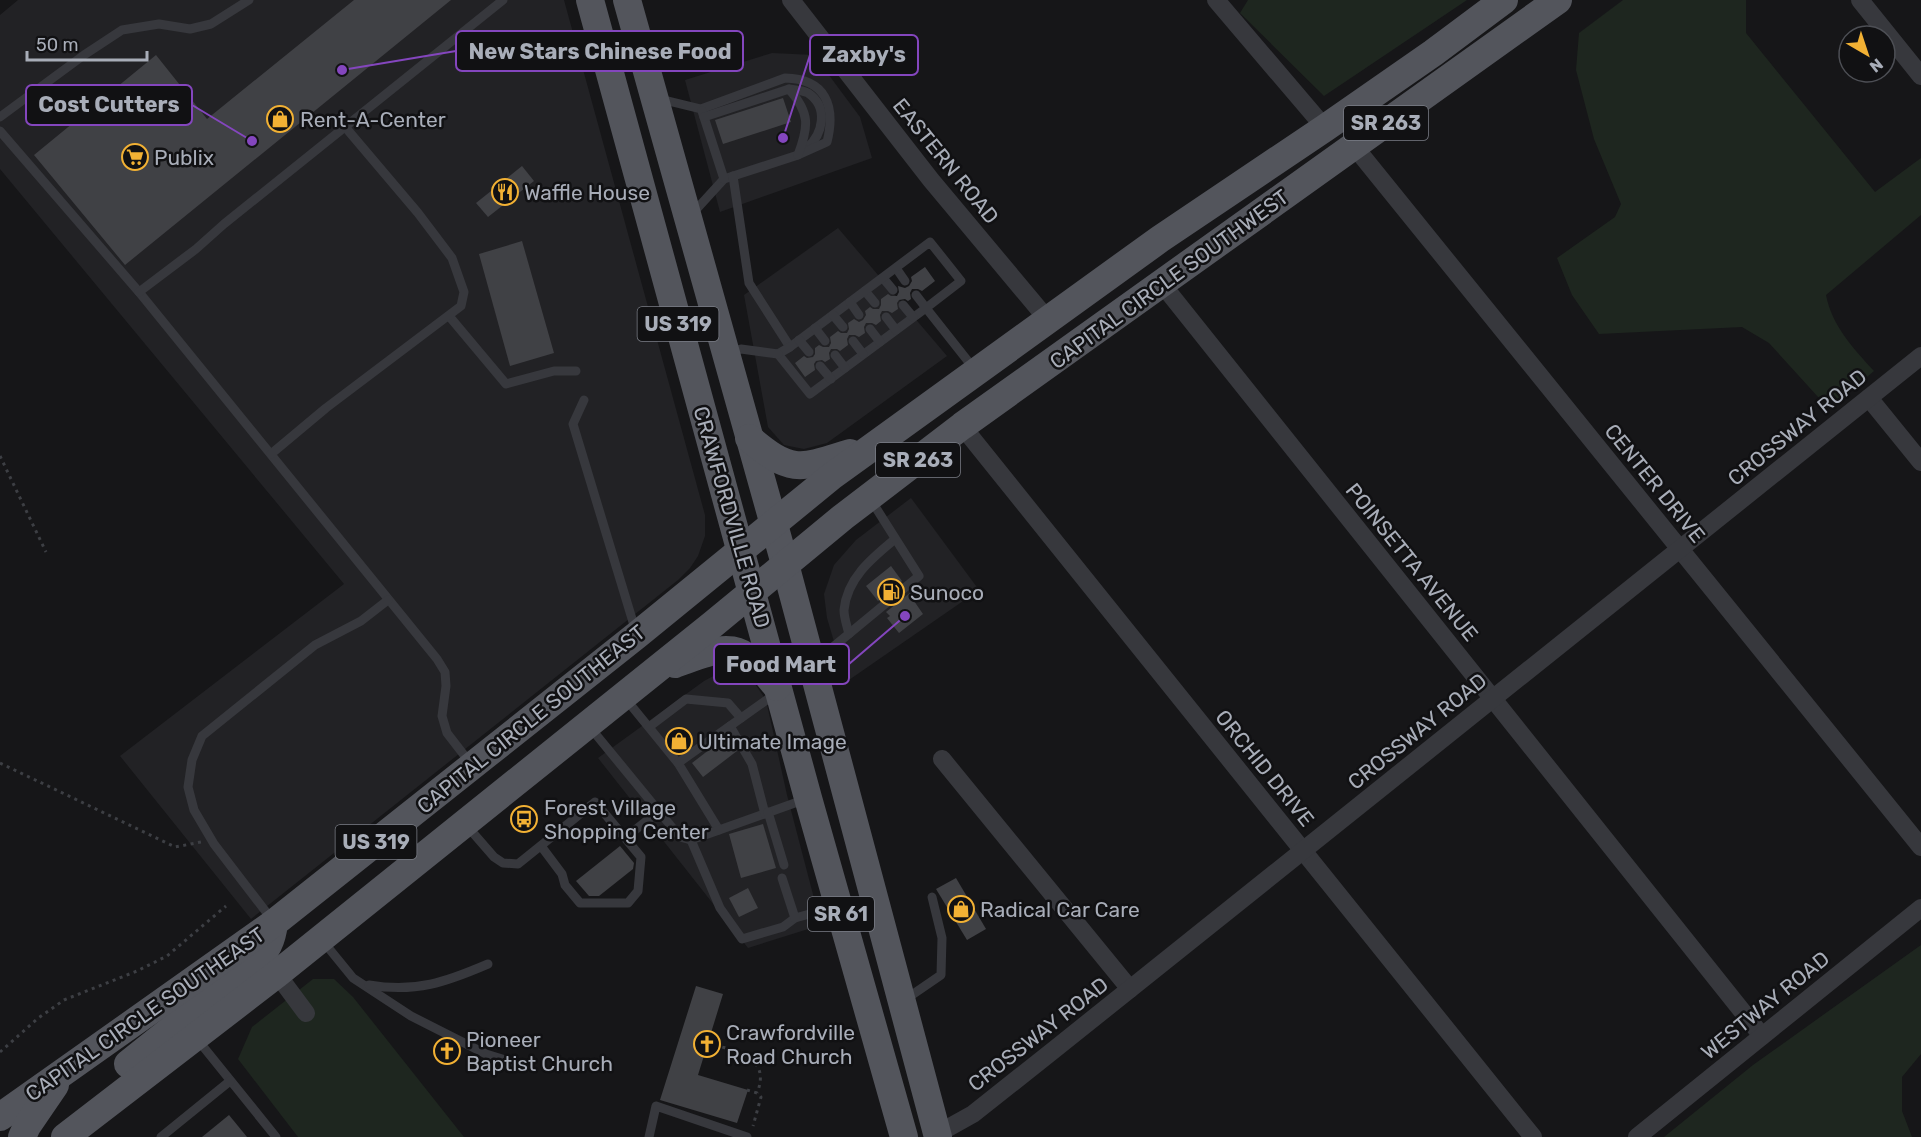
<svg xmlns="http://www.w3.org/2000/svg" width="1921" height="1137" font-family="Rubik,sans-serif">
<rect width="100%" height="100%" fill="#161618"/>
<!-- built -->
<g fill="#222225">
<polygon points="18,0 564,0 705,515 705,536 698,556 690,568 678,580 251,919 120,756 344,584 0,169 0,15"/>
<polygon points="772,53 814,55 860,117 872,158 720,212 685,80"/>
<polygon points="838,228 947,356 827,443 804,449 784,445 768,427 744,295"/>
<polygon points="911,498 979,590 846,682 827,618 824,594 834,565 856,540"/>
<polygon points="738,663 742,665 766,700 787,795 821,925 748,948 598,758 704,681"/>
</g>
<!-- green -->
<g fill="#1e261f">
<polygon points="1248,0 1467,0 1324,96 1240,13"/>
<path d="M1623 0H1746V33L1875 192 1921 158V215L1826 295C1832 326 1853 348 1874 371L1829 409 1769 343 1742 327 1599 334 1572 295 1557 258 1615 217 1621 204 1594 139 1576 70 1579 33Z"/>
<polygon points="1921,945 1921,1054 1902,1077 1902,1111 1912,1137 1664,1137 1753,1065"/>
<polygon points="313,979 334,979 353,997 464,1137 298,1137 238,1059 252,1027"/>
</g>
<!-- building -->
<g fill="#404145">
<polygon points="354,0 451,0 125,265 34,155 156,55 207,119"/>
<polygon points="783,98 791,122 723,144 715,120"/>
<polygon points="522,166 534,181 488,217 476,203"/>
<polygon points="522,241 554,353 510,366 479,254"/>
<polygon points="925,267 935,281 922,291 918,289 912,289 910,293 911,299 908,301 905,299 899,300 897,303 898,309 892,313 888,311 882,311 880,315 881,321 876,325 872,323 866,323 864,327 865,333 859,337 855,335 849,335 847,339 848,345 840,351 837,349 831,349 829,353 830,359 825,362 822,360 816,361 814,364 815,370 805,377 795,363 804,356 807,358 813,357 815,354 815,348 819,345 823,347 829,347 831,343 830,337 838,331 841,333 847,333 849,329 848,323 854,319 859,322 863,320 866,315 865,311 870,307 873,309 879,309 881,305 881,299 888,294 891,296 897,296 899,292 898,286 905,288 909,286 912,281 911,277"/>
<polygon points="891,566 902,581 878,601 866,586"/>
<polygon points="911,592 917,599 914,601 923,614 899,633 887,618 890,616 886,612"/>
<polygon points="727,736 737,751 703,777 692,763"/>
<polygon points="763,824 776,868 741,878 729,834"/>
<polygon points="620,846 634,863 633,869 599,896 589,896 576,881"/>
<polygon points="956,878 986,929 967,940 936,889"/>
<polygon points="748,888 758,908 739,917 729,898"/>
<polygon points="696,986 723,994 698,1075 748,1090 737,1123 660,1100"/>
<polygon points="229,1115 247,1137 202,1137"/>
</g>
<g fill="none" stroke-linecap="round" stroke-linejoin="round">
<!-- path -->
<g stroke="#3d3f44" stroke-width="3" stroke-dasharray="3 4.5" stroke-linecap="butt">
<polyline points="0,456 46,552"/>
<polyline points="0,763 175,847 201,842"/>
<path d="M708 1043C734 1051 772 1056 757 1093"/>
<polyline points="0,1052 37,1019 64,1000 137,971 167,956 226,906"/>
<polyline points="747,1090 757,1093 761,1097 753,1126"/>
</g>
<!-- lane -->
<g stroke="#37383d" stroke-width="9">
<path d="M789 89C795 90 803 90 808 93 829 107 823 134 807 148"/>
<path d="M660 99 701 109 785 78C826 79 836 106 827 142L798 155 724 179 692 214"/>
<polyline points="702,111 724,179"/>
<polyline points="0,117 84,55 122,30 159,24 190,29 211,24 249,0"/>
<path d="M704 117 789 89C810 113 809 126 798 155"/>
<polyline points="0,131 139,292 437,659 445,672 446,686 442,716 447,733 471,764"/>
<polyline points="733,176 749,283 790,347"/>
<polyline points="896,268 905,281"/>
<polyline points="883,278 893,290"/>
<polyline points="865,291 875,303"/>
<polyline points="139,292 196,249 224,224 503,0"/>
<polyline points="916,295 926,308 961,281 930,242 790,347 778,354 810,394 926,308 975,370"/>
<polyline points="850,302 859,315"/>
<polyline points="903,305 913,317"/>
<polyline points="833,315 843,327"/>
<polyline points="449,316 506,384 554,371 576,371"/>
<polyline points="886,317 896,330"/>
<polyline points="815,328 825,341"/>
<polyline points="870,329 880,342"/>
<polyline points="799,340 809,352"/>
<polyline points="853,341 863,354"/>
<polyline points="729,352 741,349 778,354"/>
<polyline points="835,355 845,368"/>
<polyline points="820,366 831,379"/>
<polyline points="584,400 573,424 636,632"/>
<polyline points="271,454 326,408 461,306 464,292 452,258 418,213 346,128"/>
<path d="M849 634C847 626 844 618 844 610 847 578 872 558 895 539"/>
<polyline points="816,661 919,576 871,500"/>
<polyline points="625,698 678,763 719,830"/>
<polyline points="589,726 680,837 691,840 806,799"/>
<polyline points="730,726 752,764 765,814"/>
<polyline points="649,727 686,699 728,703 741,718"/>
<polyline points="678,763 775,694"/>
<polyline points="768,812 784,865"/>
<polyline points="467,826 494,857 503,863 518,864 595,802 641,857 638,891 628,903 580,903 565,885 562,874 541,846"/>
<polyline points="625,838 659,811"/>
<polyline points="691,840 720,908 742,939 783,927 795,918 835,907"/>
<polyline points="782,878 795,918"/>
<polyline points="273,921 214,844 194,810 188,787 192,760 202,736 315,645 361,621 388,600"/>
<polyline points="322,940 353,978 411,1016 486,1054 522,1065"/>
<path d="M369 985C416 993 446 982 488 964"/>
<polyline points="906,999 941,975 942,938 932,897"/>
<polyline points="197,1039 276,1137"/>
<polyline points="161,1137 230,1081"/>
<polyline points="649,1137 656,1106 747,1137"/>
</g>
<!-- street -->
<g stroke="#37383d" stroke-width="18">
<polyline points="791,0 931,180 1048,320"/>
<polyline points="1216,0 1325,128"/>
<polyline points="1860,0 1921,76"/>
<polyline points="1354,146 1921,847"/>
<polyline points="1162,284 1762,1036"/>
<polyline points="1869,398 1921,462"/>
<polyline points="962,426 1533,1137"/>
<polyline points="942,759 1130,989"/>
<polyline points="277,974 306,1013"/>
<polyline points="937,1134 973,1114 1055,1049 1921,356"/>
<polyline points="1637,1137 1921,908"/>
</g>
<!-- primary -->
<g stroke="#53555c" stroke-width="28">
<polyline points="590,0 808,798 904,1137"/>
<polyline points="627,0 785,564 938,1137"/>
<path d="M749 438C791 474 800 469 850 453"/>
<path d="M675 664C729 644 739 640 777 687"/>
<path d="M128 1064 254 963C267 951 272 940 274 923"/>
<polyline points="0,1117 274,923 637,635 832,476 1160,239 1325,128 1433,53 1504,0"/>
<polyline points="22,1137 27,1126 55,1085"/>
<polyline points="65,1137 277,974 712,625 843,517 962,426 1558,0"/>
</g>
</g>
<!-- icons -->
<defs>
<symbol id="shop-ring" viewBox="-11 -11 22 22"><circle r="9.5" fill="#111113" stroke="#f2b134" stroke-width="1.5"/><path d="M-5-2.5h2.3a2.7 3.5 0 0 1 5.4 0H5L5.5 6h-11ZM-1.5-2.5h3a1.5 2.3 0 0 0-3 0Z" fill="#f2b134"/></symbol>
<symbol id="supermarket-ring" viewBox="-11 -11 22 22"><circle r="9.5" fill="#111113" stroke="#f2b134" stroke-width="1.5"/><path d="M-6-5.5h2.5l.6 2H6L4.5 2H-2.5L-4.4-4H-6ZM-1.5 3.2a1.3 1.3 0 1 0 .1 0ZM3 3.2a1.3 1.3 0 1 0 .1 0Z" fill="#f2b134"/></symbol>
<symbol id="restaurant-ring" viewBox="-11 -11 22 22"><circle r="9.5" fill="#111113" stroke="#f2b134" stroke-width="1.5"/><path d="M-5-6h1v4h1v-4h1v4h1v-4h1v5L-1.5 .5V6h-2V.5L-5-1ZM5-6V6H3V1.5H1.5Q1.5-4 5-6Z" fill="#f2b134"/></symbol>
<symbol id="fuel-ring" viewBox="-11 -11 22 22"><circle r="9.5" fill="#111113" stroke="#f2b134" stroke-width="1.5"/><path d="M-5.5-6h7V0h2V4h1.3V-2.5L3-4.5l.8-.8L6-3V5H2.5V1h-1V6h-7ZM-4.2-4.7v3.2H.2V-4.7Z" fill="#f2b134"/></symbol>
<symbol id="bus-ring" viewBox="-11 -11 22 22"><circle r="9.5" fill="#111113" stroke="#f2b134" stroke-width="1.5"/><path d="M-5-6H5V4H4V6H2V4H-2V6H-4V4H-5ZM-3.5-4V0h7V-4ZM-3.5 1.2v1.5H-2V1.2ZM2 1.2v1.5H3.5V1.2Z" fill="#f2b134"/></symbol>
<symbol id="church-ring" viewBox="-11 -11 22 22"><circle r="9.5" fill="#111113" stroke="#f2b134" stroke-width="1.5"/><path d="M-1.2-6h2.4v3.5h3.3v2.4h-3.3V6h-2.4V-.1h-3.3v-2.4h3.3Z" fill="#f2b134"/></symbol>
</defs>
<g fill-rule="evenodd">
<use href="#shop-ring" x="265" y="104" width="30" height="30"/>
<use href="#supermarket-ring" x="120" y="142" width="30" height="30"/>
<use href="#restaurant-ring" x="490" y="177" width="30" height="30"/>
<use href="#fuel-ring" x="876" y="577" width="30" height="30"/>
<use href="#shop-ring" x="664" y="726" width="30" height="30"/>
<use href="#bus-ring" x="509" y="804" width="30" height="30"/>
<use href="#shop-ring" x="946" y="894" width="30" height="30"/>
<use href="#church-ring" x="692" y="1029" width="30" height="30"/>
<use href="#church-ring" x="432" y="1036" width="30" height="30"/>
</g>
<g text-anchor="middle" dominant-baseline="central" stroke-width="5" stroke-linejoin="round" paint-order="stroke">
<!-- shield labels -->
<g fill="#111113" stroke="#7b7e86" stroke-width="1.5">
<rect x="1344" y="106" width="84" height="34" rx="4.5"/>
<rect x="637.5" y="307" width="81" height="34" rx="4.5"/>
<rect x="876" y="443" width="84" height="34" rx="4.5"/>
<rect x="335.5" y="825" width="81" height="34" rx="4.5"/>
<rect x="808" y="897" width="66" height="34" rx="4.5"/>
</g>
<g font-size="20" font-weight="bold" fill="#a8adb8">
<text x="1386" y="123">SR 263</text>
<text x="678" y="324">US 319</text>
<text x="918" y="460">SR 263</text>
<text x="376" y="842">US 319</text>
<text x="841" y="914">SR 61</text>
</g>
<!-- poi labels -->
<g font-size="21" fill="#a8adb8" stroke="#111113" text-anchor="start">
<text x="300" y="119">Rent-A-Center</text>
<text x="154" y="157">Publix</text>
<text x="524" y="192">Waffle House</text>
<text x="910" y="592">Sunoco</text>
<text x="698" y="741">Ultimate Image</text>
<text x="544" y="807">Forest Village<tspan x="544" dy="24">Shopping Center</tspan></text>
<text x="980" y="909">Radical Car Care</text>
<text x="726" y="1032">Crawfordville<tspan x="726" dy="24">Road Church</tspan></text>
<text x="466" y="1039">Pioneer<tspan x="466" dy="24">Baptist Church</tspan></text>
</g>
<!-- street labels -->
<g font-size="21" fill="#a8adb8" stroke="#111113">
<text transform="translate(946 161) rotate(51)">EASTERN ROAD</text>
<text transform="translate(1169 279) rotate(-36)">CAPITAL CIRCLE SOUTHWEST</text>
<text transform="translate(1797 427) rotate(-39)">CROSSWAY ROAD</text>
<text transform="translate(1655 483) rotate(51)">CENTER DRIVE</text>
<text transform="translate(732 517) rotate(74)">CRAWFORDVILLE ROAD</text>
<text transform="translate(1412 562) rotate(51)">POINSETTA AVENUE</text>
<text transform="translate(531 719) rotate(-39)">CAPITAL CIRCLE SOUTHEAST</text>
<text transform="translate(1417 731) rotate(-39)">CROSSWAY ROAD</text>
<text transform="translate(1265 768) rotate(51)">ORCHID DRIVE</text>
<text transform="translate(1765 1005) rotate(-39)">WESTWAY ROAD</text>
<text transform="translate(145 1014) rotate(-35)">CAPITAL CIRCLE SOUTHEAST</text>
<text transform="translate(1038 1034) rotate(-38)">CROSSWAY ROAD</text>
</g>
</g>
<!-- callouts -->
<path fill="none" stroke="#8446be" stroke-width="2" d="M342 70L456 51M783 138L810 55M252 141L192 105M905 616L849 664"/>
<g fill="#8446be" stroke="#111113" stroke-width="2">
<circle cx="342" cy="70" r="6"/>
<circle cx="783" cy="138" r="6"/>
<circle cx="252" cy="141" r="6"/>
<circle cx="905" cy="616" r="6"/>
</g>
<g fill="#111113" stroke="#8446be" stroke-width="2">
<rect x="456" y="31" width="287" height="40" rx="6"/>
<rect x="810" y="35" width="108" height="40" rx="6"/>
<rect x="26" y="85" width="166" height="40" rx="6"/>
<rect x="714" y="644" width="135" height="40" rx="6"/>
</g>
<g font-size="22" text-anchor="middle" font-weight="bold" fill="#a8adb8">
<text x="600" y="59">New Stars Chinese Food</text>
<text x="864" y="62">Zaxby's</text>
<text x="109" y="112">Cost Cutters</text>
<text x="781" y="672">Food Mart</text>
</g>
<!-- north arrow -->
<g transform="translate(1867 54) rotate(141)"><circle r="28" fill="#111113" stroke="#4d4f55" stroke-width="1.5"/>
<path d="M0-4.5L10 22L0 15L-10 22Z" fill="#f2b134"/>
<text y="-9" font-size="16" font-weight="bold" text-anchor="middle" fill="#a8adb8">N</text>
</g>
<!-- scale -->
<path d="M27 51v9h120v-9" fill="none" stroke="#a8adb8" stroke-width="3"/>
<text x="36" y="51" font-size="18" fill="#a8adb8" stroke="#111113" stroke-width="4.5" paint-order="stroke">50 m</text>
</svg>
